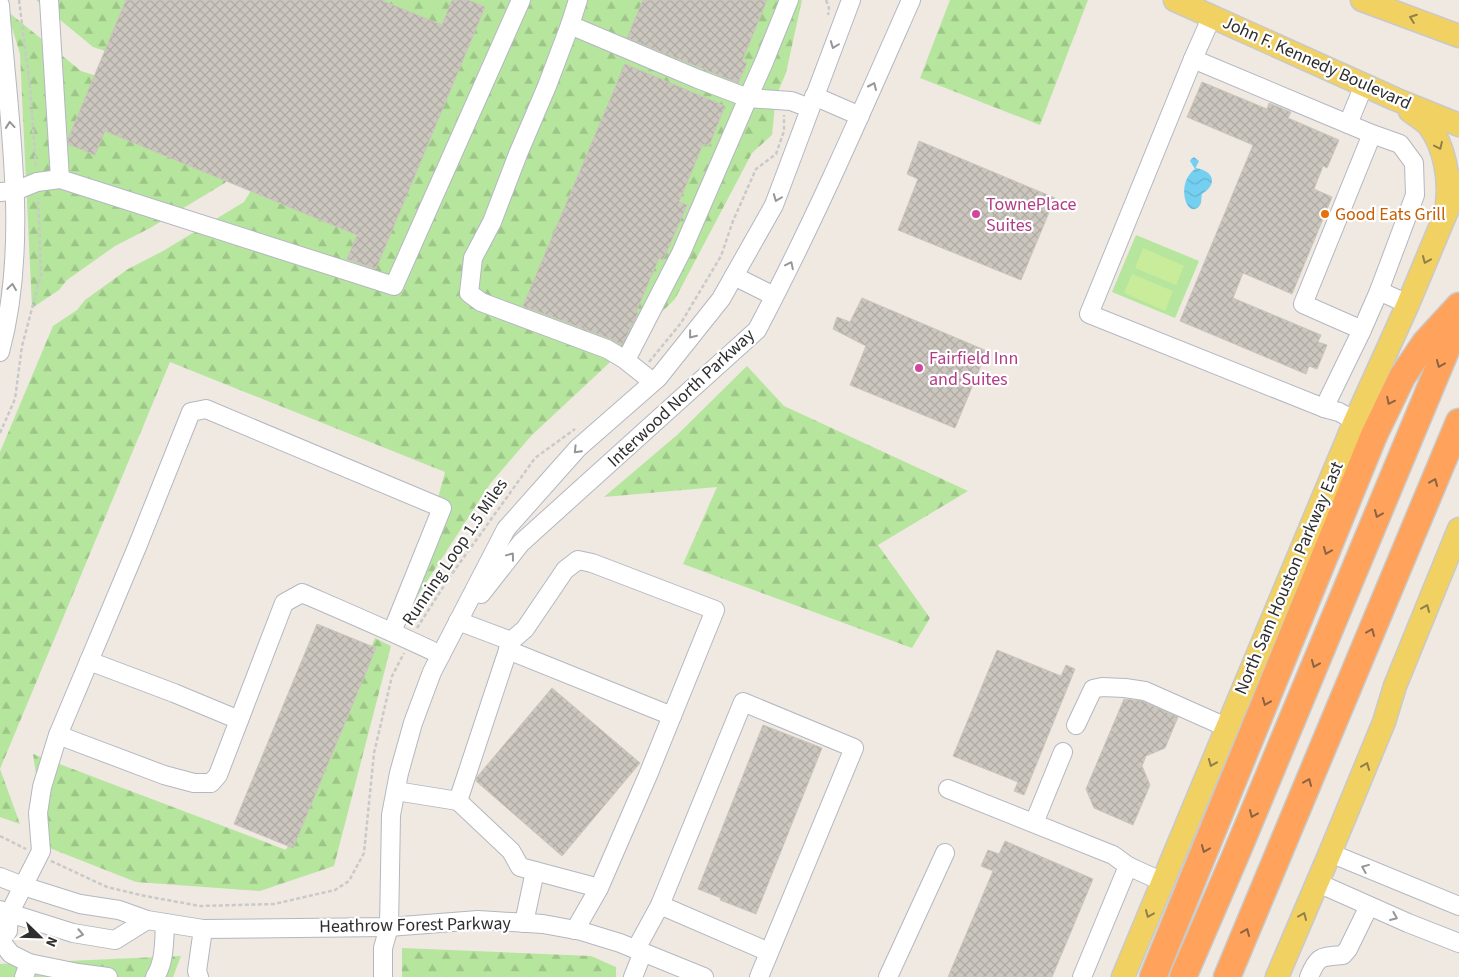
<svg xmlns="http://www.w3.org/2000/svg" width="1459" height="977" font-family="'Source Sans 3',sans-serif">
<defs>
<pattern id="forest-firs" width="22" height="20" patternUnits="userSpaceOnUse" patternTransform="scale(1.25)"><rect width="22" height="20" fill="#b6e59e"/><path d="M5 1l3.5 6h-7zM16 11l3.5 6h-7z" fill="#9dc588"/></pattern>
<pattern id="water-waves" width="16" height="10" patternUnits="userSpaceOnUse" patternTransform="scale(1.25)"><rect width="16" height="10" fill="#75cff0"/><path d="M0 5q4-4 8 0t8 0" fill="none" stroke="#66b2ce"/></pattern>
<pattern id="building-cross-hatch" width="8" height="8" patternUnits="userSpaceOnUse" patternTransform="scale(1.25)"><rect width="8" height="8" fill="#cbc7bf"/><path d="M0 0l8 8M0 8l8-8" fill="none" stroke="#afaba4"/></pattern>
</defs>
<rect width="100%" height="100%" fill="#efe9e1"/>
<!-- forest -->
<g fill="url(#forest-firs)">
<polygon points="36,0 802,0 786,73 776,96 772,135 752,153 675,299 606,366 531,436 490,484 407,612 445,472 170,362 0,769 20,824 0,817 0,452 53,326 77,310 85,300 128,269 163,251 244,202 269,161 145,64 93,47"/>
<polygon points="950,0 1088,0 1040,125 920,78"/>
<polygon points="7,11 81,71 138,89 243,153 225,183 150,228 115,246 67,280 59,290 32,308 20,54"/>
<polygon points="747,366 784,406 968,491 878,545 930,618 912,648 683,564 717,487 604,497 677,435"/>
<polygon points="375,638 391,646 334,866 260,891 136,882 47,847 33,754 286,850"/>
<polygon points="402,948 591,956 616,967 616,977 402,977"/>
<polygon points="181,956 173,977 0,977 0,964"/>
</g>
<!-- park -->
<polygon fill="#b6e59e" points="1136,235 1199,261 1175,318 1112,292"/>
<!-- pitch -->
<g fill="#c9ec9a">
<polygon points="1143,248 1184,266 1176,285 1135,268"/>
<polygon points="1132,274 1173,291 1165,311 1124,293"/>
</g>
<!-- water -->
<path fill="url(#water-waves)" d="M1194 157 1199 161 1196 167V168C1214 171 1218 184 1202 194 1201 197 1202 203 1200 205 1188 222 1174 184 1195 169L1190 161 1191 159Z"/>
<!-- building -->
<g fill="url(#building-cross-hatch)" stroke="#cbc5ba">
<polygon points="126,0 381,0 442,25 452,0 468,0 485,7 376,269 347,259 357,235 105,131 95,155 68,144 68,139"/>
<polygon points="643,0 767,0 742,61 747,63 738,83 627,38"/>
<polygon points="625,64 725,106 709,146 703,144 679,202 687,205 663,260 659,258 636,312 638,313 622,345 611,339 523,306"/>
<polygon points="1202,82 1267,109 1269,103 1291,112 1288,118 1339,140 1327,168 1323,166 1314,189 1332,197 1292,294 1243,273 1233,298 1321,335 1318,342 1327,345 1317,369 1309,366 1306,374 1180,321 1253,145 1187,117"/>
<polygon points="919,141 1055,198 1021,280 898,230 918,179 907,174"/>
<polygon points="862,298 987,351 955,428 850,385 866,346 833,329 837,317 850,322"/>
<polygon points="317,624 376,648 293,848 234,824"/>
<polygon points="997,650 1061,676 1066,665 1075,669 1024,795 1014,791 1018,782 953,756"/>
<polygon points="552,688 640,763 562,856 476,781 477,777"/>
<polygon points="1124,699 1142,701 1178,717 1165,748 1146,756 1142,766 1150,785 1133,825 1094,808 1086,789"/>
<polygon points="763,725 822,748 756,914 720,900 721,898 698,889"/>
<polygon points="1005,841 1093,879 1052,977 948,977 993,871 981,866 988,850 999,854"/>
</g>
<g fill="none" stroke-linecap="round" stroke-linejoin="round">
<defs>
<g id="minor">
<polyline points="49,0 60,179"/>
<polyline points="578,0 570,25 547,86 518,154 492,222 473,258 469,293 481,302 607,349 624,359 653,382"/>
<polyline points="789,0 764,62 748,98 791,101 810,108"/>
<path d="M0 5C8 118 30 241 0 352"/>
<polyline points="1212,16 1193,59 1089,314 1324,408 1339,412 1355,421"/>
<polyline points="570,25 698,79 748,98 681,253 626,360"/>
<polyline points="1193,59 1348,124"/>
<polyline points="1364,85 1348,124 1372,134 1303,304 1362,330 1379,291 1415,195 1414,163 1400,144 1372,134"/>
<polyline points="814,96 860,116"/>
<polyline points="0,192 15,191 37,182 60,179 394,286 521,0"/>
<polyline points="734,276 774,296"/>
<polyline points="1379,291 1408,304"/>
<polyline points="1324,408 1362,330"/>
<path d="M481 594 521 543 757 330C814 222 862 111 911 0"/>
<polyline points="458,621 511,641 525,629 565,570 578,560 592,563 715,610 648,775 599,888 520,867 511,851 458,801 511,641"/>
<path d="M392 632 442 508 206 409 191 412 137 547 58 735 164 775 194 783H211L218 775 284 603 302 593C348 613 395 633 441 655"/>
<polyline points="508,650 672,716"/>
<polyline points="89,661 174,693 239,720"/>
<polyline points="1076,725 1093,689 1102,687 1125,688 1145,691 1226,727"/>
<polyline points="948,789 1113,855 1128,866"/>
<polyline points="396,791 458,801"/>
<polyline points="1034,823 1063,752"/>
<polyline points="1330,853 1459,906"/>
<polyline points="0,877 23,886 80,904 119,910 147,920 203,929 389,927 478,920 543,924 581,931 620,943 704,977"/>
<polyline points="1318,883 1408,923 1459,943"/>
<polyline points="660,905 769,952"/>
<polyline points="0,910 73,933 115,940 147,920"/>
<polyline points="524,923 535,871"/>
<polyline points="575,930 599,888"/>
<polyline points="0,940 8,931 9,914 41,851 38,813 42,787 58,735"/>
<polyline points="0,940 11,954 29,963 24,977"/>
<polyline points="636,949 660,905 743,702 854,748 759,977"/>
<polyline points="29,963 78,973 108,977"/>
<path d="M155 977C165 962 164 941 165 923"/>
<polyline points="199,977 197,971 203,929"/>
<polyline points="383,977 383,948 389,927 391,815 399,773 413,723 432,672 506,529 578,448 658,378 721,299 774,205 851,0"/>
<polyline points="633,977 643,952"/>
<polyline points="888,977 945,853"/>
<polyline points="1082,977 1128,866 1163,882"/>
<path d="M1309 977C1318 955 1321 957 1343 955L1348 949 1369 906"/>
</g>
<g id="major">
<polyline points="1175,0 1395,99 1459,125"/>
<polyline points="1362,0 1459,36"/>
<path d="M1410 111C1416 116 1424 120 1429 126 1445 147 1450 179 1447 204"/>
<polyline points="1123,977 1355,421 1408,304 1459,182"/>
<polyline points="1277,977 1330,853 1384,722 1395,686 1459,529"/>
</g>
<g id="highway">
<polyline points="1153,977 1374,435 1402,377 1425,343 1459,306"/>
<polyline points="1183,977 1237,852 1459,319"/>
<polyline points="1227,977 1459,422"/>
</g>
</defs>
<!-- minor casing -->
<use href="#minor" stroke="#b4b7c1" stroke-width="20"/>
<!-- major casing -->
<use href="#major" stroke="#c9c9c9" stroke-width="25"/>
<!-- highway casing -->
<use href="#highway" stroke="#c9c9c9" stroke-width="29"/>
<!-- path -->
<g stroke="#c9c9c9" stroke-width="2.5" stroke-dasharray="4 2.5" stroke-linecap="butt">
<polyline points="19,0 30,87 36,168"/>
<polyline points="826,0 829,8 828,15"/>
<polyline points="649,362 681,323 721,256 733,221 756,169 776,154 784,131 784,115"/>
<polyline points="0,433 15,399 22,346 41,275 38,198"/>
<polyline points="417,628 449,578 535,458 575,429"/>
<polyline points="0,836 26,849"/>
<polyline points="51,861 107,887 145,896 200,906 274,904 335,890 349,881 364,853 374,753 392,676 404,653"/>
</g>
<!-- minor -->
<use href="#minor" stroke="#fff" stroke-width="18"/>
<!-- major -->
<use href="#major" stroke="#f2d163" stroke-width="22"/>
<!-- highway -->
<use href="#highway" stroke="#ffa35c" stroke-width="26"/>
</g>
<!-- one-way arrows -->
<defs><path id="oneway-chevron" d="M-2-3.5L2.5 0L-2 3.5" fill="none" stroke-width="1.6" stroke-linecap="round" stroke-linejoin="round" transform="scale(1.25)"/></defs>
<g stroke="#908048">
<use href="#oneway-chevron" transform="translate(1413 18) rotate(-160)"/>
<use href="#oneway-chevron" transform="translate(1439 146) rotate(65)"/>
<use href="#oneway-chevron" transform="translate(1426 260) rotate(113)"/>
<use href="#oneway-chevron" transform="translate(1426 608) rotate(-67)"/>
<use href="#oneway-chevron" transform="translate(1212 763) rotate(112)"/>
<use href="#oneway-chevron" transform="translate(1366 766) rotate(-68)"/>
<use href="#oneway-chevron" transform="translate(1149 914) rotate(113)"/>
<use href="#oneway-chevron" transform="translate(1303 916) rotate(-67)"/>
</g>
<g stroke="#969696">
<use href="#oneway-chevron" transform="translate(834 45) rotate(111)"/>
<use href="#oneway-chevron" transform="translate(873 86) rotate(-66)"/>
<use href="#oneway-chevron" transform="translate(10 125) rotate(-95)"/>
<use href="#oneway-chevron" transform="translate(777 198) rotate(111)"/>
<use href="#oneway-chevron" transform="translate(790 265) rotate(-64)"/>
<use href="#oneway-chevron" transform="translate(12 287) rotate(-82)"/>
<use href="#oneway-chevron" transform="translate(692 335) rotate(129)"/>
<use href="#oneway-chevron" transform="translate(577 450) rotate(134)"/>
<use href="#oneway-chevron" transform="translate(511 556) rotate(-53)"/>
<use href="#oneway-chevron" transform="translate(1365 868) rotate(-158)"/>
<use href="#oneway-chevron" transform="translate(1394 917) rotate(23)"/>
<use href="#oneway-chevron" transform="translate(80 934) rotate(11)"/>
</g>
<g stroke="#8c6343">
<use href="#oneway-chevron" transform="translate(1440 364) rotate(113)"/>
<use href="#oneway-chevron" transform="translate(1390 401) rotate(116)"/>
<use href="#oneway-chevron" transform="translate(1434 482) rotate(-67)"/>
<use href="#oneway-chevron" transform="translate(1378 514) rotate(113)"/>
<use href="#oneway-chevron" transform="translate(1327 551) rotate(112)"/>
<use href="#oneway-chevron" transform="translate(1371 632) rotate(-67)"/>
<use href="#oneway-chevron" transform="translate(1315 664) rotate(113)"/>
<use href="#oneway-chevron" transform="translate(1266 702) rotate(112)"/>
<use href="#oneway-chevron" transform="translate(1308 782) rotate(-67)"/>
<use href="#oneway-chevron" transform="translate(1253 814) rotate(113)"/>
<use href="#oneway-chevron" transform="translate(1205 849) rotate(112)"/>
<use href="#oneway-chevron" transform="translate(1246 932) rotate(-67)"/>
</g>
<!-- markers -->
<g fill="#d1479c" stroke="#fff" stroke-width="2">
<circle cx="976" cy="214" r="5"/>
<circle cx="919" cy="368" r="5"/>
</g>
<circle fill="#e8710a" stroke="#fff" stroke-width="2" cx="1325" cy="214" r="5"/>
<g text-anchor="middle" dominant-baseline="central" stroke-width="4.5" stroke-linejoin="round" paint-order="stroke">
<!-- street labels -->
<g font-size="18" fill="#2e2e2e" stroke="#fff">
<text transform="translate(1317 63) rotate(24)">John F. Kennedy Boulevard</text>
<text transform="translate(681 398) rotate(-43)">Interwood North Parkway</text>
<text transform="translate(455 552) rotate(-56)">Running Loop 1.5 Miles</text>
<text transform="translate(1289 578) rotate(-67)">North Sam Houston Parkway East</text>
<text transform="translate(415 925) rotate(-1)">Heathrow Forest Parkway</text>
</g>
<!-- hotel labels -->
<g font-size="18" fill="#b23c85" stroke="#fff" text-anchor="start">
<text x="986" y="204">TownePlace<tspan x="986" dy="21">Suites</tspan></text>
<text x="929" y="358">Fairfield Inn<tspan x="929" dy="21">and Suites</tspan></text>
</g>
<!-- food labels -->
<g font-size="18" fill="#c56008" stroke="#fff" text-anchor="start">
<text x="1335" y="214">Good Eats Grill</text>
</g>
</g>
<!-- north arrow -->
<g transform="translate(40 937) rotate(113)" stroke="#ffffff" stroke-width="4" paint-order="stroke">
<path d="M0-4L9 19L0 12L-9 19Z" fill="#2e2e2e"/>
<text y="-8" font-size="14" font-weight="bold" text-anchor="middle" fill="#2e2e2e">N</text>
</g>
</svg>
